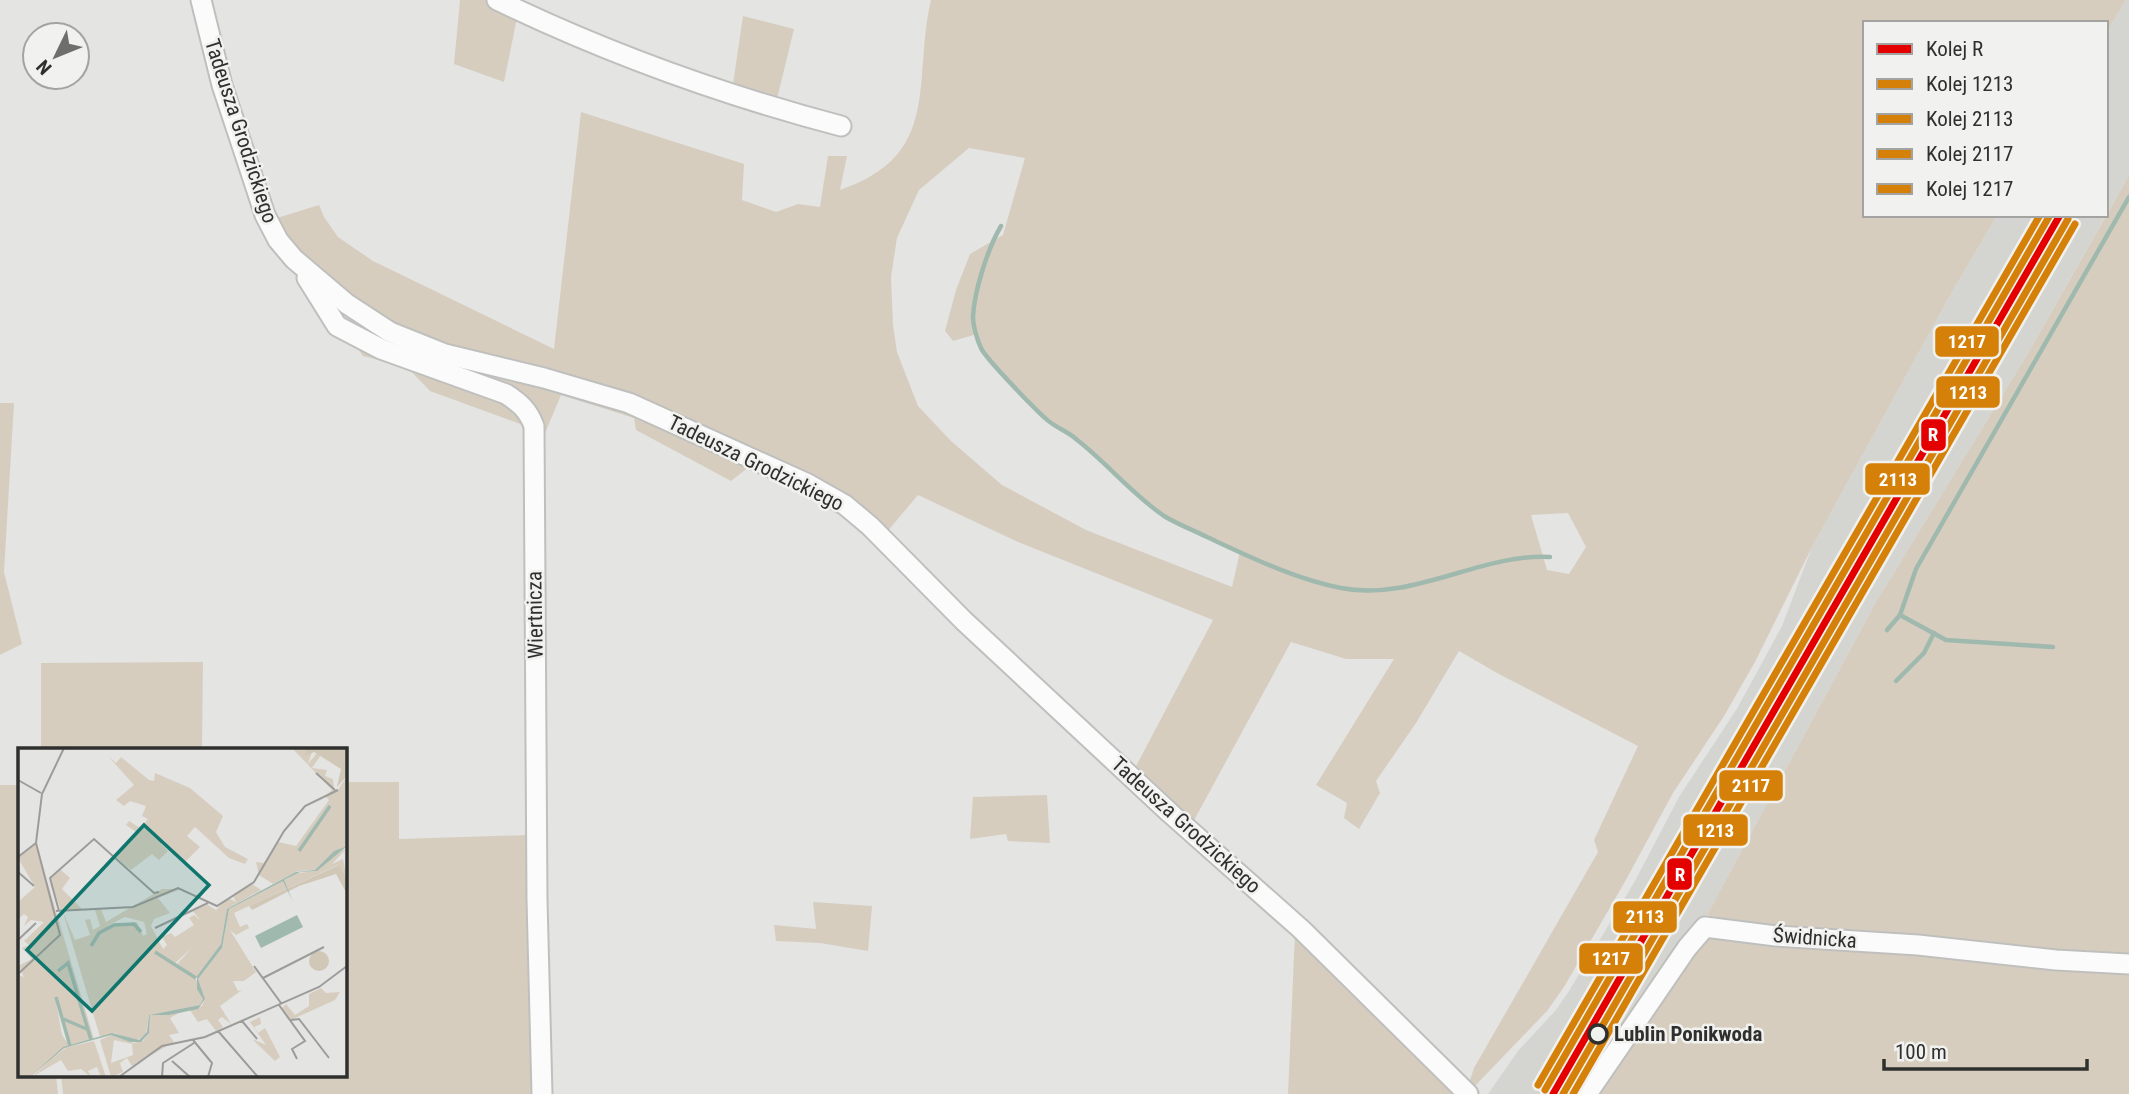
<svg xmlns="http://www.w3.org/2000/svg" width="2129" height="1094" font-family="'Roboto Condensed',sans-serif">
<rect width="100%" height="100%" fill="#e4e4e3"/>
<!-- built -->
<g fill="#d4d5d0">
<polygon points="2126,0 2129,0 2129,175 2106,215 2106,33"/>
<polygon points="1997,215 2106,215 2030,350 1876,602 1707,915 1580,1094 1488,1094 1518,1051 1556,1010 1569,991 1635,881 1679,797 1738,707 1782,626 1812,547 1948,299"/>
</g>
<!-- green -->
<g fill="#d6cdbf" fill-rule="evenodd">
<polygon points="460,0 489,0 518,13 504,82 454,64"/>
<path d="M931 0H2126L2106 33V23H1865V215H1997L1948 299 1812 547 1755 662 1724 716 1673 793 1627 878 1564 987 1547 1011 1474 1087 1469 1083 1474 1068 1598 852 1594 840 1638 746 1497 673 1459 651 1416 723 1376 781 1380 793 1359 829 1344 818 1347 803 1316 785 1394 659H1346L1291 642 1192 824 1134 770 1213 620 1018 542 918 495 886 533 863 513 749 467 731 481 636 430 634 418 561 395 543 438 520 424 430 391 407 367 363 356 354 343 364 326 350 298 302 258 274 219 319 205 324 217 338 237 373 261 554 349 581 112 744 164 742 200 776 212 798 204 820 207 828 156H847L840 190C943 155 912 81 931 0ZM969 148 1025 158 1003 235 970 254 956 290 945 331 953 341 977 334 982 350 1047 420 1075 438 1135 493 1167 517 1240 552 1232 587 1086 530 1002 485 951 441 918 406 897 352 893 325 891 277 897 238 919 190ZM1568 513 1586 547 1569 574 1547 570 1531 515Z"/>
<polygon points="743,16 794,29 776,103 733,84"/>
<polygon points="2129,175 2129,959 1764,929 1707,915 1876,602 2030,350"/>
<polygon points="0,403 14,403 4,572 22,644 0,655"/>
<polygon points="203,662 202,749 41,749 41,663"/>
<polygon points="345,782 399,782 399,839 529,835 536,1094 63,1094 61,1075 345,1075"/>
<polygon points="0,785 19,785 19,1075 56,1075 58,1094 0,1094"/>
<polygon points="1047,795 1050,843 1008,841 1006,834 970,839 973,797"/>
<polygon points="813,902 872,906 868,951 820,943 776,941 774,925 816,929"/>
<polygon points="1295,933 1460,1094 1288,1094"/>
<polygon points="1713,934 2129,972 2129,1094 1593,1094 1701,939"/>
</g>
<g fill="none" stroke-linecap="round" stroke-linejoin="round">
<!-- stream -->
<g stroke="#a0b9ae" stroke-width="4.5">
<path d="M1001 226C988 248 974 291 973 317 973 325 977 340 981 348 986 359 1034 408 1045 418 1054 427 1067 431 1076 439 1107 463 1132 494 1164 516 1177 524 1193 530 1207 537 1250 557 1295 579 1341 588 1414 602 1480 553 1550 557"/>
<polyline points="1887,630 1900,615"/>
<polyline points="2053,647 1946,640 1900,615 1916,569 2129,197"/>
<polyline points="1896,681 1924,653 1934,633"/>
</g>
<defs>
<g id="minor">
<polyline points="201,0 222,85 265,215 278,240 294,259 347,304 390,332 445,354 544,378 629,403 808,484 845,505 870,526 964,621 1170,813 1301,929 1468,1094"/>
<path d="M497 0C607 53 723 95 841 126"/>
<path d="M307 278 337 326 381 349 506 394C520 403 528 410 534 426L537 900 542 1094"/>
<polyline points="1587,1094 1687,948 1705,927 1776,936 1918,945 2056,960 2129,964"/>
</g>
</defs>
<!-- minor casing -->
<use href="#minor" stroke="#bfc0be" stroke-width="23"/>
<!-- minor -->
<use href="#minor" stroke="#fbfbfb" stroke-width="19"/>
<defs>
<polyline id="rail-1" points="1553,1094 2060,215"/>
<polyline id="rail-2" points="1563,1094 2068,219"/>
<polyline id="rail-3" points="1545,1090 2050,215"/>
<polyline id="rail-4" points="1573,1094 2075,224"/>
<polyline id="rail-5" points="1538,1085 2040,215"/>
</defs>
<!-- rail-1 casing -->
<use href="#rail-1" stroke="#f1f2ef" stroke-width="12"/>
<!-- rail-2 casing -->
<use href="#rail-2" stroke="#f1f2ef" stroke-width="12"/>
<!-- rail-3 casing -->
<use href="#rail-3" stroke="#f1f2ef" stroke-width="12"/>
<!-- rail-4 casing -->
<use href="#rail-4" stroke="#f1f2ef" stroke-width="12"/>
<!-- rail-5 casing -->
<use href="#rail-5" stroke="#f1f2ef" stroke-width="12"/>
<!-- rail-1 -->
<use href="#rail-1" stroke="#e50000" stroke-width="7"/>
<!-- rail-2 -->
<use href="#rail-2" stroke="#d58109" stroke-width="7"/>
<!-- rail-3 -->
<use href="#rail-3" stroke="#d58109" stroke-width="7"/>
<!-- rail-4 -->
<use href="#rail-4" stroke="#d58109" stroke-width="7"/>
<!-- rail-5 -->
<use href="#rail-5" stroke="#d58109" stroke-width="7"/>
</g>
<!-- markers -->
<circle fill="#f1f2ef" stroke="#2f302e" stroke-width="3.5" cx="1598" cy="1034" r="9"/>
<g text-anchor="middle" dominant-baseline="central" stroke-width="5" stroke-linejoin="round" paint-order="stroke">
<!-- street labels -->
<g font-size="21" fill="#2f302e" stroke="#f1f2ef">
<text transform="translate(241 131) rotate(72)">Tadeusza Grodzickiego</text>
<text transform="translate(756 463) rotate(26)">Tadeusza Grodzickiego</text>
<text transform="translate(535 615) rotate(-91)">Wiertnicza</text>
<text transform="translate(1186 825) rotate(42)">Tadeusza Grodzickiego</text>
<text transform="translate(1815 938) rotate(4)">Świdnicka</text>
</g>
<!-- stop labels -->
<g font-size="21" font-weight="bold" fill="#2f302e" stroke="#f1f2ef" text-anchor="start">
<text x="1614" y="1034">Lublin Ponikwoda</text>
</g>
</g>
<!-- overview -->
<g transform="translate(18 748)">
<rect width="329" height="329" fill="#e4e4e3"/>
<path d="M274 0H289L287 7 294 4 290 16 299 5 303 7 294 20 309 22 307 28 315 31 316 41 320 42 329 28V98L316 103 297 122 280 123 255 136 241 127 238 114 246 115 260 94 278 98 311 52 307 48 314 42ZM90 8 98 15 103 9 131 32 136 33 137 25 172 40 205 68 198 84 207 99 230 111 227 116 211 110 177 79 169 88 182 99 166 115 146 93 143 96 150 103 141 112 134 106 113 122 96 108 118 84 108 77 111 73 122 80 130 71 124 68 128 58 112 53 106 58 98 52 116 37ZM18 96 76 291 53 297 37 249 44 287 51 297 12 329H0V227L6 229 0 218 14 211 4 200 11 197 6 193 26 174 13 172 6 178 10 169 6 166 0 171V154L17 139 0 110ZM329 100 314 116 325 111 329 132 320 117 216 165 222 179 229 176 231 180 218 187 212 182 238 224 226 233H215L220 243 224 242 202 258 213 276 204 269 200 272 205 279 198 283 189 271 180 274 172 262 161 265 152 270 161 285 151 287 156 294 114 318 109 310 102 315 105 324 93 329 82 292 93 287 115 295 125 293 131 285 132 267H151L184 258 187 251 180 231 204 200 211 161 280 125 299 123 312 109ZM96 292 114 296 115 307 93 315ZM43 122 52 130 44 141 65 162 43 163 32 130ZM234 136 243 142 209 161 203 196 178 230 159 216 174 200 156 216 142 207 178 231 185 251 182 257 131 267 128 286 118 293 97 285 82 289 45 164 57 192 72 187 67 172 72 171 75 182 82 178 77 162 83 161 88 174 144 141H163L140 150 152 165 136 171 133 178 145 201 149 197 144 189 153 185 157 189 176 177 171 170 176 167 182 172 175 163 190 157 198 162 210 150 218 154 215 148ZM107 169 126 174 129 186 125 188 119 174 89 178ZM303 240 308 245 322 244 317 252 273 272 264 260 268 256 277 267 291 258V246ZM242 269 243 276 236 279 240 285 247 280 262 309 257 313 234 291 248 297 232 274ZM76 293 88 329H83L79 319 70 323 73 329 63 321 50 323 43 312 14 329 46 300Z" fill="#d6cdbf" fill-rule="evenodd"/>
<path d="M289 0H329V28L319 39 323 21 296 4 286 8ZM321 117 329 132V146L318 126 281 138 234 162 231 158ZM291 213a10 10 0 1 1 20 0a10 10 0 1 1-20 0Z" fill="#d1c7b6"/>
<path d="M329 98 299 123 282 124 266 132 275 154 265 133 211 161 204 200 180 231 187 251 180 261 151 267H132L131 285 123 294H112L93 287 46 300 12 329 45 299 94 285 121 292 129 284 131 267 182 257 185 251 179 241V228L203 196 209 161 278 124 297 122 316 103ZM279 167 285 179 243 200 237 188Z" fill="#a0b9ae"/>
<path fill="none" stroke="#a0b9ae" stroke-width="3.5" d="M281 103 312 58M73 198 81 185 96 177 116 176 123 184M137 204 178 230M40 223 50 215 73 292M38 249 52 298M43 270 71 282"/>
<path fill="none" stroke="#9c9c9b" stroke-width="2" d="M298 25 317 42M0 32 23 45M0 109 18 95M0 124 16 138M38 163 115 159 160 140 199 158 236 134 266 83 287 58 320 42M41 163 32 130 76 91 136 145 141 144M137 180 190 155M0 192 18 175M236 218 263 255M0 226 42 187 18 95 24 46 46 0M245 230 306 199M261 257 287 293 274 301 279 311M273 272 281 271 311 310M224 273 239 291M200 283 240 329M175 292 194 315 190 329M154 313 172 329M101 329 144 298 187 289 301 239 329 218M144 329 145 315 176 295"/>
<path fill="#0f766e" fill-opacity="0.15" stroke="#0f766e" stroke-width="3.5" d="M126 77 191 137 74 263 9 202Z"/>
<rect width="329" height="329" fill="none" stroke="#2f302e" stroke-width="3.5"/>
</g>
<g stroke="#f1f2ef" stroke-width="2.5">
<rect x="1934" y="325" width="66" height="33" rx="7" fill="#d58109"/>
<rect x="1935" y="375" width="66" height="34" rx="7" fill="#d58109"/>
<rect x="1920" y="418" width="27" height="34" rx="7" fill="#e50000"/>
<rect x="1864" y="462" width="67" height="34" rx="7" fill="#d58109"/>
<rect x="1718" y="769" width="66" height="33" rx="7" fill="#d58109"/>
<rect x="1682" y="813" width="67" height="34" rx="7" fill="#d58109"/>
<rect x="1666" y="857" width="27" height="34" rx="7" fill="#e50000"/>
<rect x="1612" y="900" width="66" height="34" rx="7" fill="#d58109"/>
<rect x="1578" y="942" width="66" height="33" rx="7" fill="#d58109"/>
</g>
<g font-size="19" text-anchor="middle" font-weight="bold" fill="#fff">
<text x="1967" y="348">1217</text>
<text x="1968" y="399">1213</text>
<text x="1933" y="441">R</text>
<text x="1898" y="486">2113</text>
<text x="1751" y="792">2117</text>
<text x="1715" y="837">1213</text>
<text x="1680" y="881">R</text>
<text x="1645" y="923">2113</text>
<text x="1611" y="965">1217</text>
</g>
<!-- legend -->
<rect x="1863" y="21" width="245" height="196" fill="#f1f2ef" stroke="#a3a4a2" stroke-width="2"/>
<rect x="1877" y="44" width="35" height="10" fill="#e50000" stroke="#a3a4a2" stroke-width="2"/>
<text x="1926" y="56" font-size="21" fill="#2f302e">Kolej R</text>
<rect x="1877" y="79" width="35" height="10" fill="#d58109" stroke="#a3a4a2" stroke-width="2"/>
<text x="1926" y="91" font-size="21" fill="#2f302e">Kolej 1213</text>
<rect x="1877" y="114" width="35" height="10" fill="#d58109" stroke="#a3a4a2" stroke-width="2"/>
<text x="1926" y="126" font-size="21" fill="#2f302e">Kolej 2113</text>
<rect x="1877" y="149" width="35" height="10" fill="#d58109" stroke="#a3a4a2" stroke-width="2"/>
<text x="1926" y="161" font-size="21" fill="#2f302e">Kolej 2117</text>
<rect x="1877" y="184" width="35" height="10" fill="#d58109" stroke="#a3a4a2" stroke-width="2"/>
<text x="1926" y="196" font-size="21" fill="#2f302e">Kolej 1217</text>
<!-- north arrow -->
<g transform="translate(56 56) rotate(227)"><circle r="33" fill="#f1f2ef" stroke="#a3a4a2" stroke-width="2"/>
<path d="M0-5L12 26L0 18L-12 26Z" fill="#6e6f6d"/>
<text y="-10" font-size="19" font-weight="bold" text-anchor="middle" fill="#2f302e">N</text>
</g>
<!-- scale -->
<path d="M1884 1059v10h203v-10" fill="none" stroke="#2f302e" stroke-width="3.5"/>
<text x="1895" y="1059" font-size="21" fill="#2f302e" stroke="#f1f2ef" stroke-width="5" paint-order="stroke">100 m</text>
</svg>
